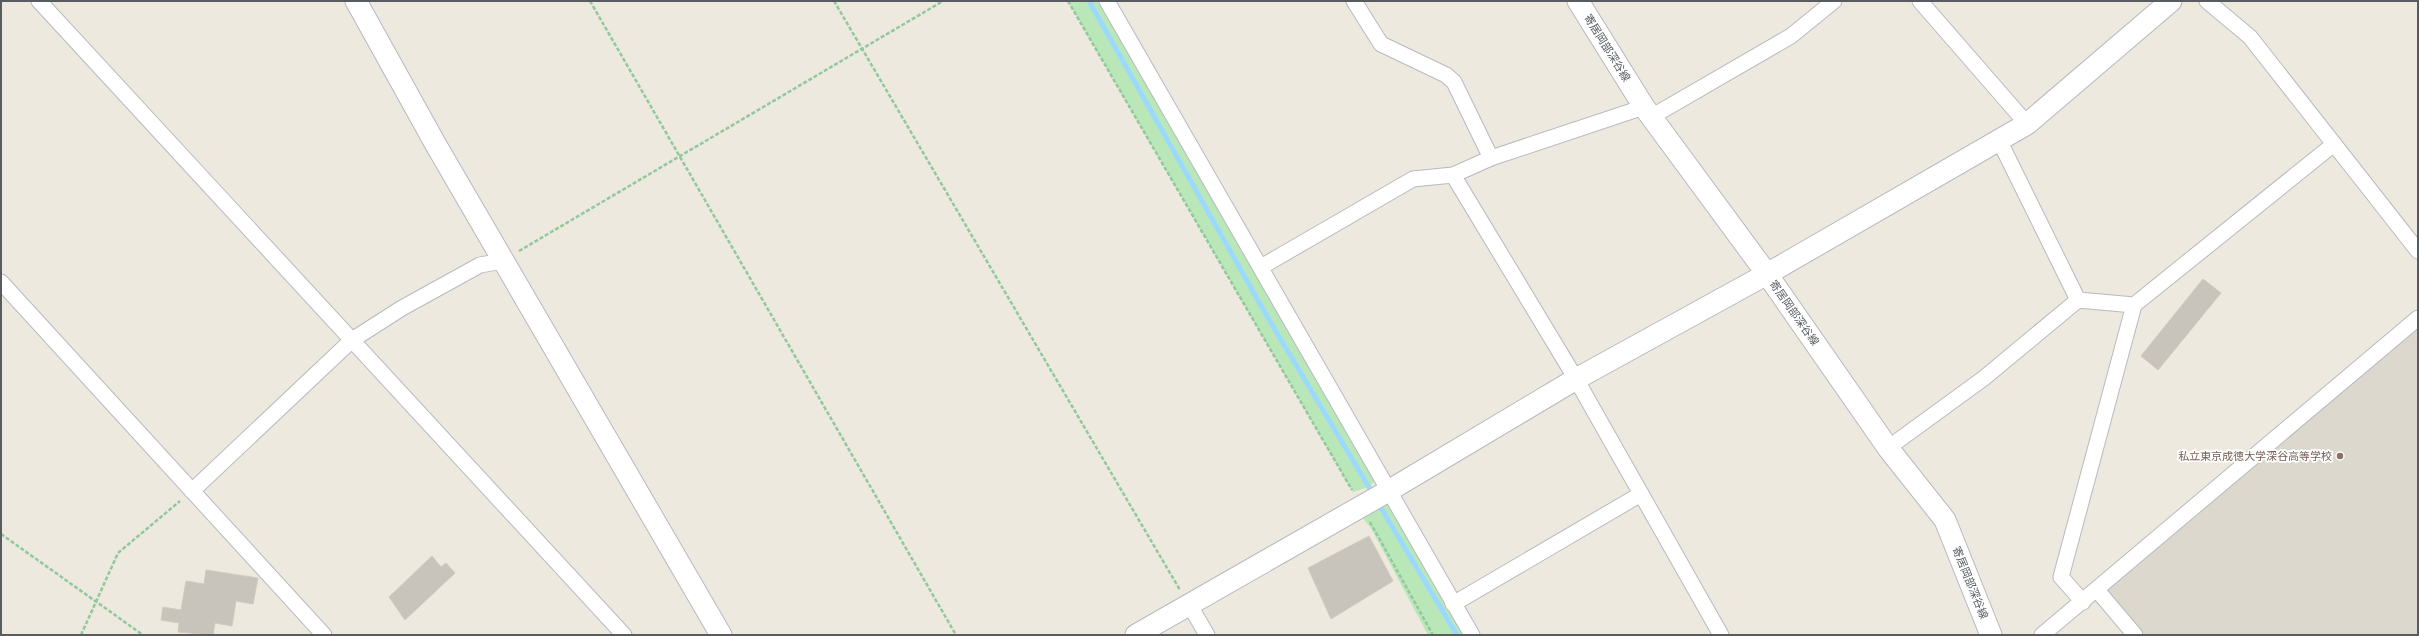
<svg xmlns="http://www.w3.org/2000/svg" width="2419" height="636" font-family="Figtree,'Noto Sans JP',sans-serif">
<rect width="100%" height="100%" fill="#ede9de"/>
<!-- education -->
<polygon fill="#dcd8cd" points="2418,324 2418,635 2144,635 2108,592 2107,587"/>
<!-- green -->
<g fill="#bae7b8">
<polygon points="1068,1 1089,1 1098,17 1090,1 1101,1 1376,480 1369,487 1353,492"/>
<polygon points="1390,501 1466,635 1428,635 1371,528 1361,516"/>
</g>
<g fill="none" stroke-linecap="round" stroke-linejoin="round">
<!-- stream -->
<g stroke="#9cd9ff" stroke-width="5">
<polyline points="1089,1 1268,318 1373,494"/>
<polyline points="1378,503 1457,635"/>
</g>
</g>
<!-- building -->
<g fill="#c8c3bb" stroke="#d2cabc">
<polygon points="2203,279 2221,293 2158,370 2141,356"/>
<polygon points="1369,536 1393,581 1331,619 1308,568"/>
<polygon points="432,556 441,567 446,563 455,573 405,620 389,597"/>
<polygon points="206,570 258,578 253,604 236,601 232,626 215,623 213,635 178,632 179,623 161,620 163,607 181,610 186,581 204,584"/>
</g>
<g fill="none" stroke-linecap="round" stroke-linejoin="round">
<defs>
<g id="street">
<polyline points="39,1 624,635"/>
<polyline points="1107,1 1472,635"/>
<polyline points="1354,1 1381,44 1446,75 1454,82 1491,158"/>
<polyline points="1920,1 2027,124"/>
<polyline points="2207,1 2250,37 2418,251"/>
<polyline points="1651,117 1791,36 1834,1"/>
<polyline points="1999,140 2078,300"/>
<polyline points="1453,175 1576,379 1721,635"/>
<polyline points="1261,267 1413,179 1453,175 1491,158 1644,107"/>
<polyline points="1,282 324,635"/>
<polyline points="1888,448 1984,378 2078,300 2134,305 2334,144"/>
<polyline points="192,491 352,340 402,308 480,265 503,261"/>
<polyline points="2097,590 2135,635"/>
<polyline points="2083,602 2061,577 2134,305"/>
<polyline points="1189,604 1207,635"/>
<polyline points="1453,604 1641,494"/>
<polyline points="2042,635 2418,318"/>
</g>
<g id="secondary">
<polyline points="356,1 436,145 721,635"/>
<polyline points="1578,1 1644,107 1767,274 1888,448 1945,520 1991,635"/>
<polyline points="1136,635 1390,490 1576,379 1767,274 2027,124 2171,1"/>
</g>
</defs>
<!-- street casing -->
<use href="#street" stroke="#b7babf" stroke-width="17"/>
<!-- secondary casing -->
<use href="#secondary" stroke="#b5b9bf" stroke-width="23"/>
<!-- path -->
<g stroke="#91c89d" stroke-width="2.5" stroke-dasharray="4 2" stroke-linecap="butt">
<polyline points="590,1 956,635"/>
<polyline points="834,1 1180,590"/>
<polyline points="1068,1 1352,490"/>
<polyline points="519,251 943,1"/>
<polyline points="1370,522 1433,635"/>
<polyline points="1,534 143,635"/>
<polyline points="81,635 118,553 180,501"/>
</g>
<!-- street -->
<use href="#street" stroke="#fff" stroke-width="15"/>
<!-- secondary -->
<use href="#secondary" stroke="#fff" stroke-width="21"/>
</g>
<!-- markers -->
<circle fill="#8d6e63" stroke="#fff" stroke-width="1.5" cx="2340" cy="456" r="4"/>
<g text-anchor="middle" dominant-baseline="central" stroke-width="3.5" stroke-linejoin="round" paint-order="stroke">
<!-- street labels -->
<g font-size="11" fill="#585c61" stroke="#fff">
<text transform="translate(1607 48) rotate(58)">寄居岡部深谷線</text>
<text transform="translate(1794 313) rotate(55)">寄居岡部深谷線</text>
<text transform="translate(1970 583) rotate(68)">寄居岡部深谷線</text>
</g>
<!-- education labels -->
<g font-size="11" fill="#785e54" stroke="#fff" text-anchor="end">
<text x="2332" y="456">私立東京成徳大学深谷高等学校</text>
</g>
</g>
<!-- border -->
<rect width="2419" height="636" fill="none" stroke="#585c61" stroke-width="4"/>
</svg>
